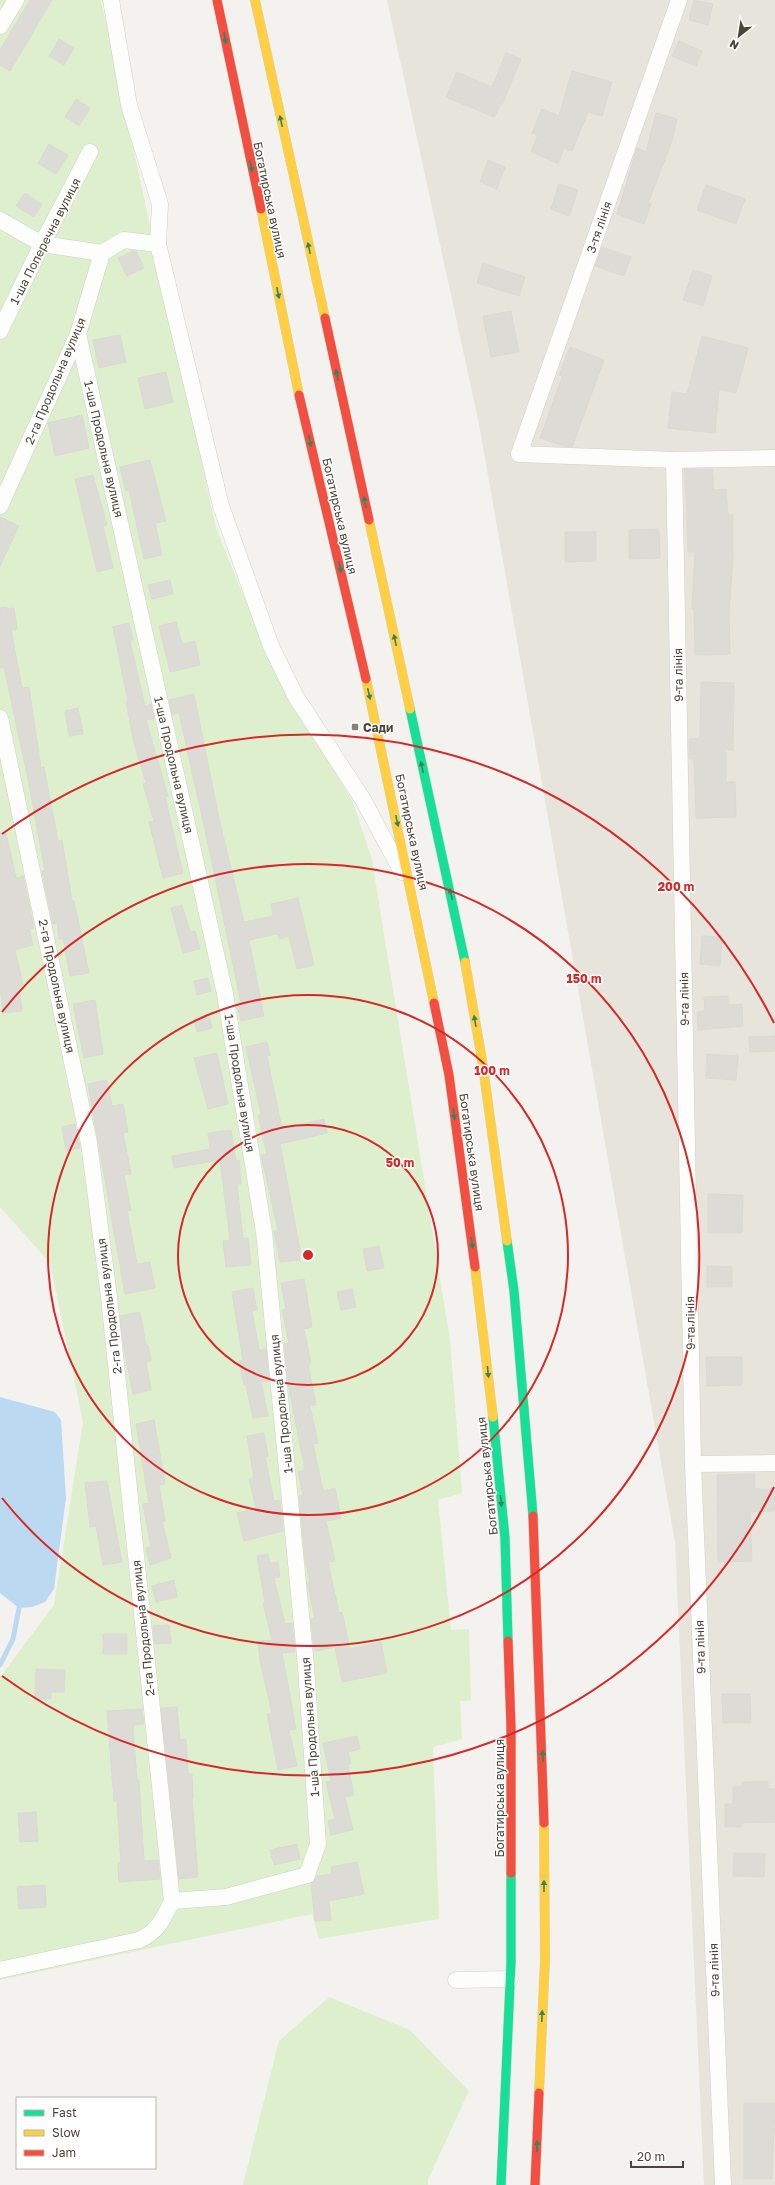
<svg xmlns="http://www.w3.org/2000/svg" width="775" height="2185" font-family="'Golos Text',sans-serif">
<rect width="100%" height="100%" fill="#f3f2ee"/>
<!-- residential -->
<polygon fill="#e7e4db" points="387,0 775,0 775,2185 704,2185 675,1542 479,424"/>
<!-- green -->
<g fill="#deefcd">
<polygon points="0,0 101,0 216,528 256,626 304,722 353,802 372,860 450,1340 462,1493 438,1500 451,1630 469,1629 471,1701 460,1701 462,1739 433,1747 439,1919 319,1939 312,1914 0,1980 0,1677 54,1605 83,1422 50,1263 0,1207"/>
<polygon points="329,1997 410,2030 469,2091 428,2179 428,2185 243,2185 279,2041"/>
</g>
<!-- water -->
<polygon fill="#bcd9f2" points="0,1397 55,1412 61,1420 66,1498 54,1589 45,1602 32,1607 19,1608 0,1593"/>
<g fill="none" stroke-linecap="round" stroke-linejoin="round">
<!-- stream -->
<polyline stroke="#bcd9f2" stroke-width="5" points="0,1665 13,1639 19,1608"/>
</g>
<!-- building -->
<g fill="#dddbd6" stroke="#dbd9d3">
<polygon points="30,0 52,0 10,71 0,65 0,50"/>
<polygon points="694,0 713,4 708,25 689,20"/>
<polygon points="59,39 74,48 64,65 49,56"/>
<polygon points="679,41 702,51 696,66 672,56"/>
<polygon points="506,53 521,59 502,105 501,104 494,117 446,97 457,72 492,87"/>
<polygon points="572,71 612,82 602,116 588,112 572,151 564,148 558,163 531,152 538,135 532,133 542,109 559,116"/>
<polygon points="76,99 90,108 79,126 65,117"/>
<polygon points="656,113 677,119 672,141 648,203 651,204 644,224 617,214 637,148 646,152"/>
<polygon points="49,144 68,155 56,174 38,163"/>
<polygon points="488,160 505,167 497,189 480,182"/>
<polygon points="559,184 578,190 569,216 551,209"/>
<polygon points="706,185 745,199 736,224 697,210"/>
<polygon points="25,193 42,204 34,217 16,206"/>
<polygon points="602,247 631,257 624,276 595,266"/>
<polygon points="133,251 136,251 144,268 127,276 118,258"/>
<polygon points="483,263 525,277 519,296 477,283"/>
<polygon points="693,270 712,276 703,306 683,300"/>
<polygon points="511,311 519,352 491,357 483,316"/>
<polygon points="120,335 126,362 99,368 93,340"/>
<polygon points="702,336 748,348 736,393 719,389 715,433 668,428 672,392 687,394"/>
<polygon points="570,347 604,360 572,447 564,446 540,438 562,377 559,375"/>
<polygon points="166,372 173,402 145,409 138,378"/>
<polygon points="82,415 89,448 55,456 48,423"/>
<polygon points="150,460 166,521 155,523 162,555 144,559 129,490 126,491 120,467"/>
<polygon points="684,469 712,469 714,490 726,489 728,515 733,515 733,557 729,612 730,654 695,655 694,609 692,609 695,552 688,552 687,513"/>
<polygon points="93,475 107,525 103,526 113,568 97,572 75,479"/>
<polygon points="0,517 19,526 0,566"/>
<polygon points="659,529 660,558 629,559 629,530"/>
<polygon points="565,532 596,532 596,561 565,562"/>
<polygon points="170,580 173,594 152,599 148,585"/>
<polygon points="7,607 7,609 14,608 17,629 11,630 22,688 29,687 41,768 44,767 58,841 62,840 72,901 74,901 89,973 70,976 63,938 59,939 57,923 53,924 42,871 45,871 29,784 4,667 0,668 0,608"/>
<polygon points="176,622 182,644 195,641 200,665 170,672 159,626"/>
<polygon points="129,623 133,640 130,641 145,706 151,704 154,719 146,720 168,796 165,797 183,873 163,878 149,822 154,821 143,784 146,783 134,743 126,702 128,702 113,627"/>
<polygon points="701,682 734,683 733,750 726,750 726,782 735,782 736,817 696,818 694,759 689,759 689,739 700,738"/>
<polygon points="194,694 220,823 244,922 273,916 271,904 298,898 314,965 297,969 289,936 279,939 277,934 249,940 264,1016 241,1021 237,1005 241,1004 213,867 179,713 172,714 169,700"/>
<polygon points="78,708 83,734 69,736 65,711"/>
<polygon points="0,833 6,833 16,878 23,876 34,928 29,929 33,945 15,950 23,985 19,986 22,1011 3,1013 0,988"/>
<polygon points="182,905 190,932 195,931 200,949 183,953 171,908"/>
<polygon points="702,936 722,937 720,966 700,964"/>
<polygon points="208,978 211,991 197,995 194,981"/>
<polygon points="728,996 728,1005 742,1004 743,1026 698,1030 697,1012 705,1011 704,997"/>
<polygon points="95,1000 103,1054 84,1058 73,1004"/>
<polygon points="209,1015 212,1028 197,1032 194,1019"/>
<polygon points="775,1036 775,1051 750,1052 749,1037"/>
<polygon points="267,1042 270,1055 267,1056 282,1129 324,1119 327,1133 280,1144 301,1255 299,1256 300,1260 280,1262 274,1231 278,1230 261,1155 267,1154 258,1115 261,1114 246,1047"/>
<polygon points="217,1053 228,1104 208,1109 194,1058"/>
<polygon points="707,1054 738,1056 736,1080 706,1078"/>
<polygon points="107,1080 112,1106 123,1104 128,1132 123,1133 131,1174 124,1175 131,1210 127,1211 137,1264 150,1262 155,1288 125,1294 88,1084"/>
<polygon points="75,1124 80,1148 66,1151 62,1127"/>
<polygon points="231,1130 236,1161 239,1160 241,1184 237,1184 243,1239 248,1238 251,1265 226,1267 223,1241 230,1240 220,1160 174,1168 172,1156 210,1149 208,1133"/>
<polygon points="708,1194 743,1195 742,1233 708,1233"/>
<polygon points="379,1246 384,1268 367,1271 363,1249"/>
<polygon points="707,1266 732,1267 732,1287 707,1287"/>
<polygon points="304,1279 312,1327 304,1329 311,1363 308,1364 316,1405 310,1406 318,1443 313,1444 323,1491 335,1488 341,1518 326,1521 335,1561 328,1562 339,1613 342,1612 350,1649 381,1642 387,1673 342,1682 335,1647 315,1651 314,1650 311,1619 315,1618 307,1583 310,1581 305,1559 299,1496 303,1495 298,1472 305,1470 288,1384 284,1344 289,1343 282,1310 286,1309 281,1283"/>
<polygon points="253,1288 257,1310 252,1311 259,1350 266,1348 269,1381 261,1382 268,1416 253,1418 246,1385 244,1385 239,1361 243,1361 232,1292"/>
<polygon points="352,1289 356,1307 341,1310 337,1292"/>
<polygon points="140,1312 146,1346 148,1345 151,1361 146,1362 151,1390 133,1394 124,1349 120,1316"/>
<polygon points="706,1357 742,1357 742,1385 707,1386"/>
<polygon points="154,1420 165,1484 159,1485 165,1521 162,1521 171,1558 150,1565 146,1548 151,1547 143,1504 149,1503 136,1424"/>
<polygon points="264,1433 268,1456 265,1457 274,1501 280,1500 283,1531 244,1541 237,1513 256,1508 249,1479 254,1478 247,1436"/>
<polygon points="755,1474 755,1489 775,1489 775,1511 750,1512 752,1561 718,1562 717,1475"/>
<polygon points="107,1481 122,1562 103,1565 96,1526 90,1527 85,1483"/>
<polygon points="268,1554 270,1563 278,1562 280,1577 274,1578 285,1624 292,1623 295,1652 282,1653 296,1729 289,1730 297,1766 278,1770 267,1714 272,1713 260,1661 258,1641 272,1640 263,1603 265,1603 257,1556"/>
<polygon points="174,1580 177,1597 156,1602 152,1586"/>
<polygon points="169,1625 171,1643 155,1644 153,1626"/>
<rect x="103" y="1634" width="24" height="20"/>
<polygon points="36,1669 65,1670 64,1692 51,1692 51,1699 35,1699"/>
<polygon points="722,1694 750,1694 751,1723 723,1723"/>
<polygon points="177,1707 180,1740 186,1739 188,1774 192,1774 193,1798 192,1798 198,1877 179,1879 161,1708"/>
<polygon points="142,1709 144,1724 134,1725 133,1728 137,1780 139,1780 144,1861 158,1860 160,1879 119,1882 118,1863 121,1863 117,1801 114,1801 107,1711"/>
<polygon points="357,1736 360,1749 348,1752 351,1764 348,1765 354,1795 345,1797 353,1830 331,1835 328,1821 335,1819 326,1782 331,1781 323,1743"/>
<polygon points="768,1781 768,1789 775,1789 775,1822 741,1823 741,1827 725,1827 725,1804 733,1804 733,1787 742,1787 742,1782"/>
<polygon points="36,1812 38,1841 20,1842 18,1813"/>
<polygon points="297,1844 300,1859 274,1865 270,1850"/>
<polygon points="734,1853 765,1854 764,1877 733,1876"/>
<polygon points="357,1862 364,1894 329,1901 331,1920 315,1921 311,1883 317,1876 332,1874 331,1867"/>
<polygon points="45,1885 46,1907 19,1909 17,1887"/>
<polygon points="744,2103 775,2103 772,2179 744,2179"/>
</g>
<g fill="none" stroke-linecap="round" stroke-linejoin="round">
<defs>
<g id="street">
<polyline points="111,0 129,105 160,204 158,244 221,506 271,646 296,697 362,798 402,872"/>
<polyline points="679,0 519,454 674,460 775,458"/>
<polyline points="0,26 16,0"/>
<polyline points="0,220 42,244 102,253 124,240 158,244"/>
<polyline points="0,331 42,244 90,152"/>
<polyline points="674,460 693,1464 723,2185"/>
<polyline points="0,506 78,334 102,253"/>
<polyline points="0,718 89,1143 109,1297 172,1901"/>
<polyline points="693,1464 775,1463"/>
<path d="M0 1970 139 1940C157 1933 164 1918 172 1901L226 1897 307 1875 318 1844 306 1666 264 1232 225 994 78 334"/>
<polyline points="456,1980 510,1979"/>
</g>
<g id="fast">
<polyline points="410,709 465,962"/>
<polyline points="507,1241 514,1291 533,1516"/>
<polyline points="493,1417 505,1538 508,1641"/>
<polyline points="501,2185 511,1962 511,1873"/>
</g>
<g id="slow">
<polyline points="255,0 325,318"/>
<polyline points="261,209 299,395"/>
<polyline points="369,520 410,709"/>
<polyline points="366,679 434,1003"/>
<polyline points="465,962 482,1060 507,1241"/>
<polyline points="475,1267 493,1417"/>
<polyline points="539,2093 545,1959 544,1823"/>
</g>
<g id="jam">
<polyline points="217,0 261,209"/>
<polyline points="325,318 369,520"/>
<polyline points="299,395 366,679"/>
<polyline points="434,1003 449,1075 475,1267"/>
<polyline points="533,1516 544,1823"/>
<polyline points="508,1641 511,1727 511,1873"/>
<polyline points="535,2185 539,2093"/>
</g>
</defs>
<!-- street casing -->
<use href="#street" stroke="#d1d0cb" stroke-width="17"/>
<!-- fast casing -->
<use href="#fast" stroke="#d6d0ba" stroke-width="10"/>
<!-- slow casing -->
<use href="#slow" stroke="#d6d0ba" stroke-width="10"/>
<!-- jam casing -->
<use href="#jam" stroke="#d6d0ba" stroke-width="10"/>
<!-- street -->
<use href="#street" stroke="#fdfdfc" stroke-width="16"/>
<!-- fast -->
<use href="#fast" stroke="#16e098" stroke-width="9"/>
<!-- slow -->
<use href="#slow" stroke="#ffcf43" stroke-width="9"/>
<!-- jam -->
<use href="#jam" stroke="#f24e42" stroke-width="9"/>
</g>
<!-- one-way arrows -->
<defs><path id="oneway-solid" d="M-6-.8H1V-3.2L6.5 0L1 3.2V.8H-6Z"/></defs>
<g fill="#36835e">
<use href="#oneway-solid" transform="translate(225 38) rotate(79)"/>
<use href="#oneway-solid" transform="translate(281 121) rotate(-102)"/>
<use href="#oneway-solid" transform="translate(251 166) rotate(78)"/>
<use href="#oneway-solid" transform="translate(309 248) rotate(-102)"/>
<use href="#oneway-solid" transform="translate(278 293) rotate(78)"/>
<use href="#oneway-solid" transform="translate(337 375) rotate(-102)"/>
<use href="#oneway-solid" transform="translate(310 441) rotate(77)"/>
<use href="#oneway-solid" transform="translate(365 502) rotate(-102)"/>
<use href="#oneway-solid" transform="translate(340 567) rotate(77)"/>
<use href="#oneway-solid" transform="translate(395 640) rotate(-102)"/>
<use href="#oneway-solid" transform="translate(369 694) rotate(77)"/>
<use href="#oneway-solid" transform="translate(422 767) rotate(-102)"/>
<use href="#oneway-solid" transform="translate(397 821) rotate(78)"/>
<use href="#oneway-solid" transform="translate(451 894) rotate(-103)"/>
<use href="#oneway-solid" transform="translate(475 1021) rotate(-100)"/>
<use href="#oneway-solid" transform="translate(454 1114) rotate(82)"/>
<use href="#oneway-solid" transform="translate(472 1243) rotate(82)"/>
<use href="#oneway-solid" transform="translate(488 1372) rotate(84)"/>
<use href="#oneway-solid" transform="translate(501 1501) rotate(84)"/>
<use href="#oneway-solid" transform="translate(543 1756) rotate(-92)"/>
<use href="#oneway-solid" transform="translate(544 1886) rotate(-90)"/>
<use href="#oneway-solid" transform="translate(542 2016) rotate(-88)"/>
<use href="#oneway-solid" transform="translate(537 2146) rotate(-88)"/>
</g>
<!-- distance rings -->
<g fill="none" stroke="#d62828" stroke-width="2">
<circle cx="308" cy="1255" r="130"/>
<circle cx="308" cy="1255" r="260"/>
<path d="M2 1012A391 391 0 1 1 2 1498"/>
<path d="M774 1487A521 521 0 0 1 2 1676M2 834A521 521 0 0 1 774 1023"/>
</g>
<!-- markers -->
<rect fill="#868278" stroke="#fff" stroke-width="1.5" x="351" y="723" width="8" height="8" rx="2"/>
<g text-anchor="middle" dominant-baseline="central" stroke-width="3" stroke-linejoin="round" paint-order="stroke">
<!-- street labels -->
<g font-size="12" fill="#4b4538" stroke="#fff">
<text transform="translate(270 200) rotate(78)">Богатирська вулиця</text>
<text transform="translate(599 227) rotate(-71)">3-тя лінія</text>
<text transform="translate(45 241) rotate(-63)">1-ша Поперечна вулиця</text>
<text transform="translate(55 381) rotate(-67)">2-га Продольна вулиця</text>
<text transform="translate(104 449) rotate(77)">1-ша Продольна вулиця</text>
<text transform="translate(340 516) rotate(77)">Богатирська вулиця</text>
<text transform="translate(678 675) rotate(-91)">9-та лінія</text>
<text transform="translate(174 765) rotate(77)">1-ша Продольна вулиця</text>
<text transform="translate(412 832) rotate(78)">Богатирська вулиця</text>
<text transform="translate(57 986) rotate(78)">2-га Продольна вулиця</text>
<text transform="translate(684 999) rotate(-91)">9-та лінія</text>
<text transform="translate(240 1083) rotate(81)">1-ша Продольна вулиця</text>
<text transform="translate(472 1152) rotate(82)">Богатирська вулиця</text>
<text transform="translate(109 1306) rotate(-97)">2-га Продольна вулиця</text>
<text transform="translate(690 1323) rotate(-91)">9-та лінія</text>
<text transform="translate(281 1404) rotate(-96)">1-ша Продольна вулиця</text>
<text transform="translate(487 1476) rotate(-96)">Богатирська вулиця</text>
<text transform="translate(143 1628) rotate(-96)">2-га Продольна вулиця</text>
<text transform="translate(700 1647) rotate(-92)">9-та лінія</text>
<text transform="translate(310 1727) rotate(-94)">1-ша Продольна вулиця</text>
<text transform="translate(499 1798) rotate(-90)">Богатирська вулиця</text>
<text transform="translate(714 1970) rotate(-92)">9-та лінія</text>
</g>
<!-- poi labels -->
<g font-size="12" font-weight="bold" fill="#4b4538" stroke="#fff" text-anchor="start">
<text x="363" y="727">Сади</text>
</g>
</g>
<circle cx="308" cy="1255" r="6" fill="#d62828" stroke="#fff" stroke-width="2"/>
<g font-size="12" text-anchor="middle" font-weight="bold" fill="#d62828" stroke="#fff" stroke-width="3" stroke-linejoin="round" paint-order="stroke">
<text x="676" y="891">200 m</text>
<text x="584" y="983">150 m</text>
<text x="492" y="1075">100 m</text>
<text x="400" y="1167">50 m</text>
</g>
<!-- legend -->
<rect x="16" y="2097" width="140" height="72" fill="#ffffff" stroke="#b7b5af"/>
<rect x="24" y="2110" width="20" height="6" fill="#16e098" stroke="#b7b5af"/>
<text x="52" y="2117" font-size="12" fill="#4b4538">Fast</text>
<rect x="24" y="2130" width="20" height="6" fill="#ffcf43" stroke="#b7b5af"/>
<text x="52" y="2137" font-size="12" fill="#4b4538">Slow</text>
<rect x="24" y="2150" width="20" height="6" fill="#f24e42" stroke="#b7b5af"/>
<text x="52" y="2157" font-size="12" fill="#4b4538">Jam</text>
<!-- north arrow -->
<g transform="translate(739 36) rotate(210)" stroke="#ffffff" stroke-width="3" paint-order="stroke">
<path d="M0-3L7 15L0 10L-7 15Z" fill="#4b4538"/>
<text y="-6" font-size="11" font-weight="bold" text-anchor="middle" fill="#4b4538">N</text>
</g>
<!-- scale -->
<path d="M631 2161v6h52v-6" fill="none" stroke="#4b4538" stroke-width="2"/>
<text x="637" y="2161" font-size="12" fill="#4b4538" stroke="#ffffff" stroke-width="3" paint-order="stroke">20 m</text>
</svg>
